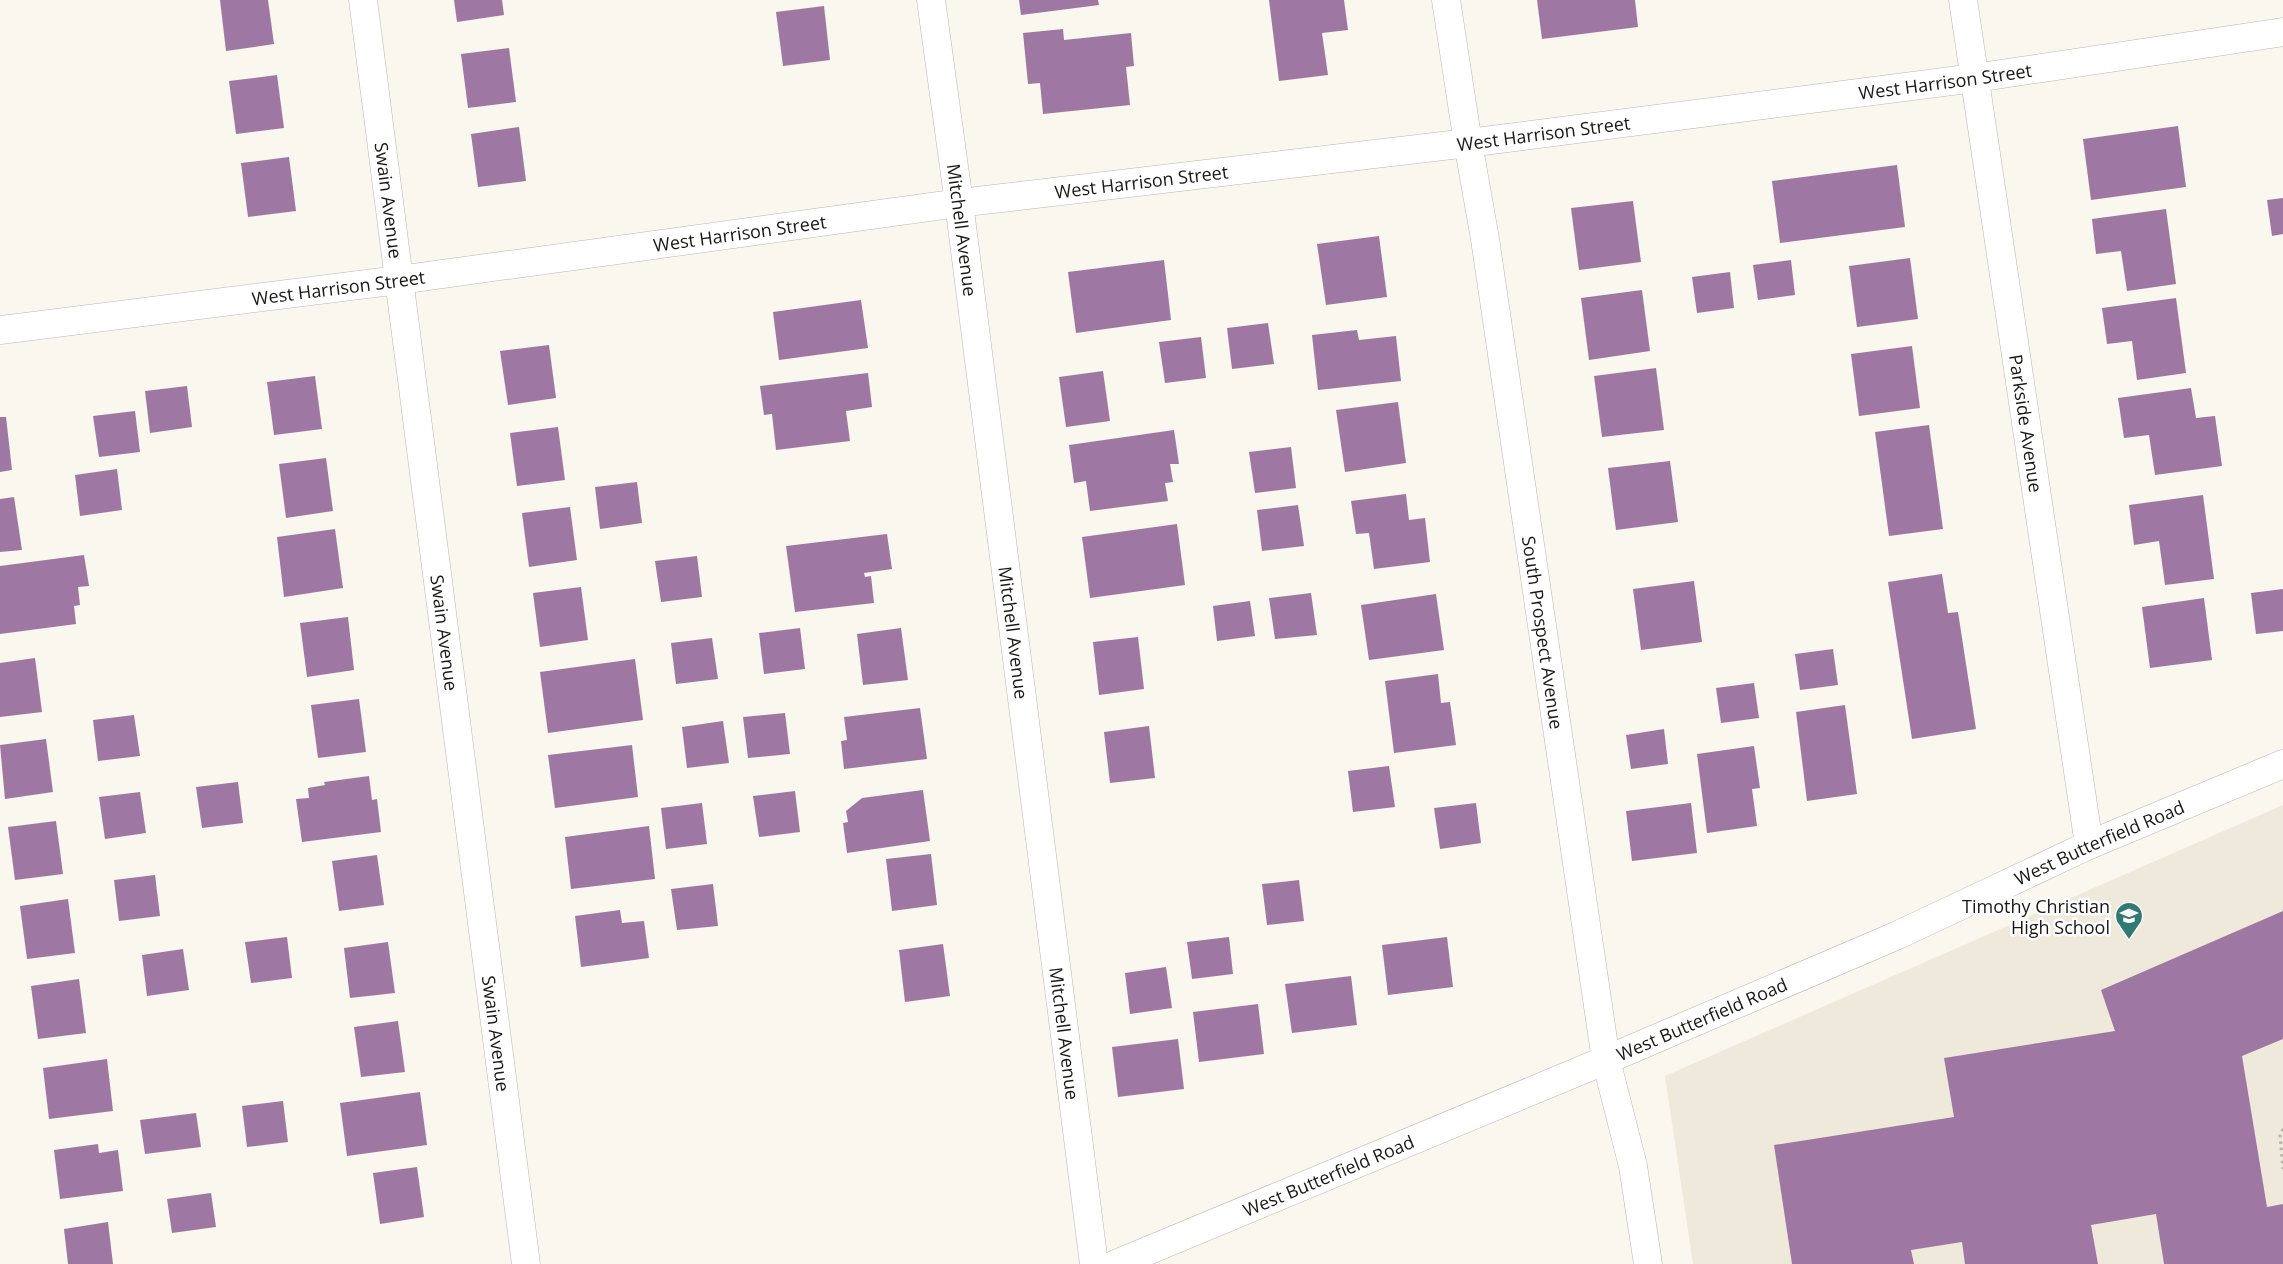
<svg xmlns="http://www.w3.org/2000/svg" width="2283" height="1264" font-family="'Open Sans',sans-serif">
<rect width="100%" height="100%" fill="#faf7ef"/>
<!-- built -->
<polygon fill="#efe9db" points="2283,805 2283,1264 1693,1264 1665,1076"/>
<!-- building -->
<g fill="#9e78a2">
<polygon points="220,0 268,0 274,44 226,51"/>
<polygon points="454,0 502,0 504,15 457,22"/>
<polygon points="1019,0 1098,0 1099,5 1021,15"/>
<polygon points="1269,0 1344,0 1348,30 1322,33 1328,75 1279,81"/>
<polygon points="1537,0 1635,0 1638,27 1542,39"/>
<polygon points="824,6 830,60 783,66 776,12"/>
<polygon points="1063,29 1064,40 1131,33 1134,66 1126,67 1130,105 1043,114 1040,83 1028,84 1023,33"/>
<polygon points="509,48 516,102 468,108 461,54"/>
<polygon points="277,75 284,128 236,134 229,81"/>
<polygon points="2178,126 2186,187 2091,200 2083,139"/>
<polygon points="519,127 526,181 478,187 471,134"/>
<polygon points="289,157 296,211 248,217 241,163"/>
<polygon points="1897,165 1905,227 1780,243 1772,181"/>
<polygon points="2283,198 2283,234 2272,236 2267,200"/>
<polygon points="1633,201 1641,262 1579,270 1571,208"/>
<polygon points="2166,209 2176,284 2127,291 2121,251 2096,254 2092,219"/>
<polygon points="1379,236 1387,297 1326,305 1317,244"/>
<polygon points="1910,258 1918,319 1857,327 1849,266"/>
<polygon points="1164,260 1171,320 1076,333 1068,272"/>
<polygon points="1791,260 1795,295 1758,300 1753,265"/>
<polygon points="1730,272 1734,308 1697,313 1692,277"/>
<polygon points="1642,290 1650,351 1589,360 1581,298"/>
<polygon points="2176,298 2186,373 2137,380 2132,341 2107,344 2102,308"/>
<polygon points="861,300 868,348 779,360 773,312"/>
<polygon points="1268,323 1274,364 1232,369 1227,328"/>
<polygon points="1357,330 1359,340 1396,336 1401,381 1318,390 1312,335"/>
<polygon points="1201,337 1206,378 1165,383 1159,342"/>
<polygon points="549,345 556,398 508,405 500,351"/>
<polygon points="1912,346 1920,408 1859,416 1851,354"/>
<polygon points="1656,368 1664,430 1602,437 1594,376"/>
<polygon points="1103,371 1110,421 1066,427 1059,377"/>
<polygon points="868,373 872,407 846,411 850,441 776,450 772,414 764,415 760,386"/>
<polygon points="315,376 322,429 274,435 267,382"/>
<polygon points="187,386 192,427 150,433 145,391"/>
<polygon points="2191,388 2196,418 2215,416 2222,466 2155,475 2149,435 2124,438 2118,398"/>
<polygon points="1398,402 1406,463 1345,472 1336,410"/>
<polygon points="135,411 140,452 99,457 93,416"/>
<polygon points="0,417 6,417 12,470 0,472"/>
<polygon points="1929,425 1943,529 1889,536 1875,432"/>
<polygon points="558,427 565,480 517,486 510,433"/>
<polygon points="1174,430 1179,464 1170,464 1173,482 1165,483 1168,501 1090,511 1086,481 1074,483 1069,445"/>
<polygon points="1291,447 1296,488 1255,493 1249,452"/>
<polygon points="326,458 333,511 286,518 279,464"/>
<polygon points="1670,461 1678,522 1616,530 1608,468"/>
<polygon points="117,469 122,510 80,516 75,475"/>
<polygon points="637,482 642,523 600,529 595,487"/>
<polygon points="1406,494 1409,520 1425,518 1430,562 1374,569 1369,533 1356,534 1351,501"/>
<polygon points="2203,495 2214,579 2165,585 2159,541 2134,545 2129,505"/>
<polygon points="14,497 22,550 0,552 0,499"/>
<polygon points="1298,505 1304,546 1262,551 1257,510"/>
<polygon points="570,507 577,560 529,567 522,513"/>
<polygon points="1177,524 1185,585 1090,598 1082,537"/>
<polygon points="335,529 343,588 284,597 277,537"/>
<polygon points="887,534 892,569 864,573 865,577 871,576 874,603 795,612 786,546"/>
<polygon points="84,555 89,586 78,587 80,605 74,606 76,624 0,634 0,566"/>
<polygon points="697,556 702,597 661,602 655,561"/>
<polygon points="1942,574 1948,613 1958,612 1976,729 1912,739 1888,582"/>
<polygon points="1694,581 1702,642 1641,650 1633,589"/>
<polygon points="581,587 588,640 540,647 533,593"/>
<polygon points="2283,589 2283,631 2256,634 2251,593"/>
<polygon points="1311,593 1317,635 1275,639 1269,598"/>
<polygon points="1436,594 1444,650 1369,660 1361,605"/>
<polygon points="2204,598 2212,660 2150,668 2142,607"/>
<polygon points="1250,601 1255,636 1217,641 1213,606"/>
<polygon points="348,617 354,670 307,677 300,623"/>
<polygon points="800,628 805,669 764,674 759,633"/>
<polygon points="901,628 908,680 863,685 857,634"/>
<polygon points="1138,637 1144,689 1099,695 1093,642"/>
<polygon points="712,638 718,679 676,684 671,643"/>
<polygon points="1833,649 1838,685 1800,690 1795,654"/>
<polygon points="35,658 42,712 0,717 0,663"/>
<polygon points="635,659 643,720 548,733 540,672"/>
<polygon points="1438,674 1441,703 1450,702 1456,745 1394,753 1385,681"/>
<polygon points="1754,683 1759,718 1721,723 1716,688"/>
<polygon points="359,699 366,752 318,758 311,705"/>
<polygon points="1845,705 1857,794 1807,801 1796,712"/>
<polygon points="920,708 927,759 844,769 841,741 847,740 844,717"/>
<polygon points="785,713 790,754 748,758 743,717"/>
<polygon points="134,715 140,756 98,761 93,720"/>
<polygon points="723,721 729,763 687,768 682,727"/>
<polygon points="1149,726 1155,778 1110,783 1104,732"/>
<polygon points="1664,729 1668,764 1631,769 1626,735"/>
<polygon points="46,739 53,792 5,799 0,745"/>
<polygon points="632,745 638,797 555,808 548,755"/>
<polygon points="1754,746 1760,788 1752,789 1757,826 1707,833 1697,754"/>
<polygon points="1389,766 1395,807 1353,812 1348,771"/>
<polygon points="369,776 372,800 377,799 381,832 302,842 296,799 309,798 308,788 325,785 324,782"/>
<polygon points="238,782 243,823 202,828 196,787"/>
<polygon points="923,790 930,841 847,853 843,823 848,822 846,811 862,798"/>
<polygon points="795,791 800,832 759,837 753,796"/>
<polygon points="140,792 146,833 105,839 99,797"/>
<polygon points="702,803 707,844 666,849 661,808"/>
<polygon points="1476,803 1481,843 1440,849 1434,808"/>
<polygon points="1691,803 1697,853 1632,861 1626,811"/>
<polygon points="56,821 63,874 15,880 8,827"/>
<polygon points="649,826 655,879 571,889 565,837"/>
<polygon points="931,854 937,905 892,911 886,859"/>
<polygon points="377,855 384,905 339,911 332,861"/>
<polygon points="155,875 160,916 119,921 114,880"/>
<polygon points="1299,880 1304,921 1267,925 1262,884"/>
<polygon points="713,884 718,926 677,930 671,889"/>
<polygon points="68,899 75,953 27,959 20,906"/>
<polygon points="620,910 622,923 644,921 649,958 581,967 575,916"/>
<polygon points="2283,911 2283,1039 2242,1056 2267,1207 2283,1204 2283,1264 2164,1264 2156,1214 2091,1225 2098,1264 1965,1264 1962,1242 1911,1250 1914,1264 1792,1264 1774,1145 1954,1117 1944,1058 2115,1031 2101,990"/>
<polygon points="287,937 292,978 251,983 245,942"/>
<polygon points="1229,937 1233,974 1192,979 1187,942"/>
<polygon points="1447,937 1453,987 1388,995 1382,945"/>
<polygon points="388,942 395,993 350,998 344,948"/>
<polygon points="943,944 950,996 905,1002 899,950"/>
<polygon points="183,949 189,990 147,996 142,955"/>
<polygon points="1166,967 1172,1008 1130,1014 1125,973"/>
<polygon points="1351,976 1357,1025 1292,1033 1285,984"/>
<polygon points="79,979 86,1033 38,1039 31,986"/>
<polygon points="1258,1004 1264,1054 1199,1062 1193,1012"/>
<polygon points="398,1021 405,1072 361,1077 354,1027"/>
<polygon points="1178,1039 1184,1089 1118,1097 1112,1047"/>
<polygon points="107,1059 113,1111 49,1119 43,1068"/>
<polygon points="420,1092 427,1145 347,1156 340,1103"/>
<polygon points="283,1101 288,1142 247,1147 242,1106"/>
<polygon points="196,1113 201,1147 145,1154 140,1120"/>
<polygon points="98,1144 99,1153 118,1150 123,1191 60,1199 54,1150"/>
<polygon points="417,1167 424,1217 380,1224 373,1173"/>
<polygon points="211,1193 216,1227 172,1233 167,1199"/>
<polygon points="108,1222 113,1264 68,1264 64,1229"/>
</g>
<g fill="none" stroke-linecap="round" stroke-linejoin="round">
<defs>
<g id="minor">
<path id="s1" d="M363 0 526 1264"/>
<path id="s2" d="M931 0 959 203 1094 1264"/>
<path id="s3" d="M1446 0 1468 143 1485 239 1606 1060 1633 1166 1648 1264"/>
<path id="s4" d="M1963 0 2089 845"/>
<path id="s5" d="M0 330 399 280 959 203 1468 143 1975 78 2283 32"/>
</g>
<g id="secondary">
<path id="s6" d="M1116 1264 1606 1060 1898 935 2089 845 2283 764"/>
</g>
</defs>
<!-- minor casing -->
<use href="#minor" stroke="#b9b6af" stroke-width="29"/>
<!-- secondary casing -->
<use href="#secondary" stroke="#b9b6af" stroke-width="29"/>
<!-- path -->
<polyline stroke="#b3b1ab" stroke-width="3" stroke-dasharray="2.5 4" stroke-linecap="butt" points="2283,1129 2280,1135 2283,1169"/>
<!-- minor -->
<use href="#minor" stroke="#fff" stroke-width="28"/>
<!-- secondary -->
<use href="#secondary" stroke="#fff" stroke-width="28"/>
</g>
<!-- icons -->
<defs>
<symbol id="school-pin" viewBox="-11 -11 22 30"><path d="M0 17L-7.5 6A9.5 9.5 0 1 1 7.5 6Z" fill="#317974" stroke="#fff"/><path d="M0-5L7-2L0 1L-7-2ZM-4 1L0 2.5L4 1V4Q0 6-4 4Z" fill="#fff"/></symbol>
</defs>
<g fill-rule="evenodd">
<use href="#school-pin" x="2113" y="900" width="32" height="43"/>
</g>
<g text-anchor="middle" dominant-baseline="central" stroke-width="5" stroke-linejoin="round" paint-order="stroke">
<!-- street labels -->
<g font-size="18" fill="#191816" stroke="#fff">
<text stroke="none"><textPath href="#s5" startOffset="1961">West Harrison Street</textPath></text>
<text stroke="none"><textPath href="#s5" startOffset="1556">West Harrison Street</textPath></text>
<text stroke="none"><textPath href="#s5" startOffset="1151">West Harrison Street</textPath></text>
<text stroke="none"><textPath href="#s1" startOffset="202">Swain Avenue</textPath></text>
<text stroke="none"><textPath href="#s2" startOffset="232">Mitchell Avenue</textPath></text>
<text stroke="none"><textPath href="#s5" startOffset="746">West Harrison Street</textPath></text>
<text stroke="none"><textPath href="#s5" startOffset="341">West Harrison Street</textPath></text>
<text stroke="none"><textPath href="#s4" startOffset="428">Parkside Avenue</textPath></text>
<text stroke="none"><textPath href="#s1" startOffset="638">Swain Avenue</textPath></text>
<text stroke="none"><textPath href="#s2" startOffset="638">Mitchell Avenue</textPath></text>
<text stroke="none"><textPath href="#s3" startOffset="640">South Prospect Avenue</textPath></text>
<text stroke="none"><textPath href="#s6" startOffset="1070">West Butterfield Road</textPath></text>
<text stroke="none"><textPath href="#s6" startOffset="635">West Butterfield Road</textPath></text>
<text stroke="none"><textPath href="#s1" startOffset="1042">Swain Avenue</textPath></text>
<text stroke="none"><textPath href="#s2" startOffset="1042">Mitchell Avenue</textPath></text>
<text stroke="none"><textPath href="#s6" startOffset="230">West Butterfield Road</textPath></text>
</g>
<!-- poi labels -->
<g font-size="18" fill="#191816" stroke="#fff" text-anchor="end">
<text x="2110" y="906">Timothy Christian<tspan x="2110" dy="21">High School</tspan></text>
</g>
</g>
</svg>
